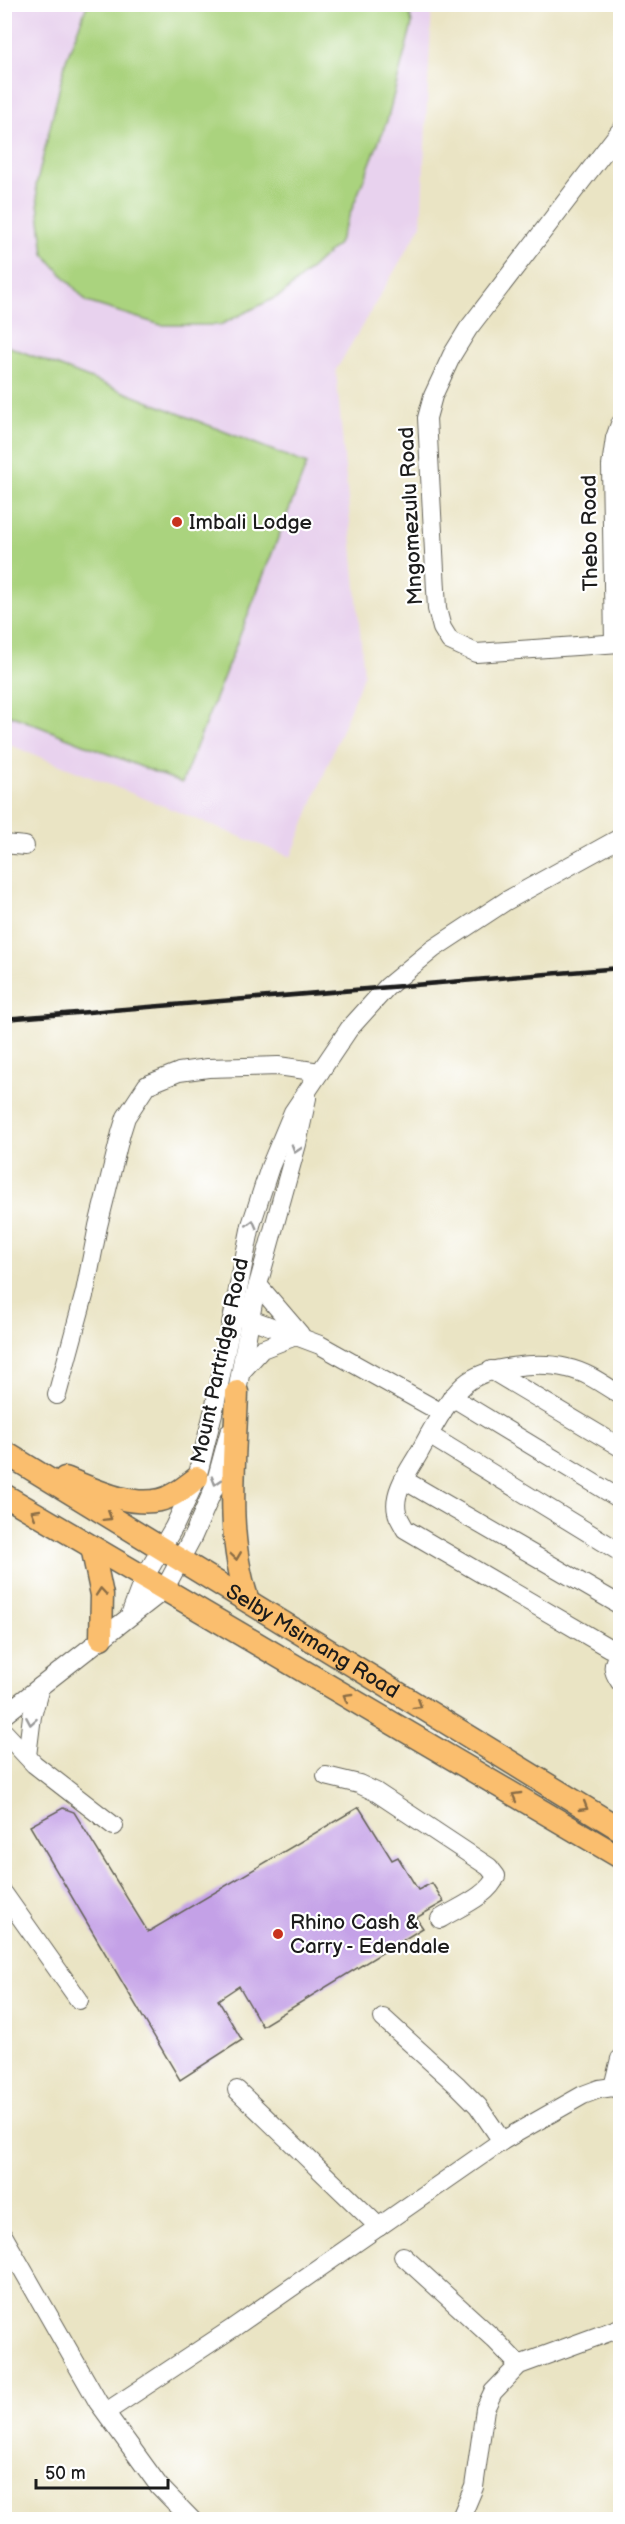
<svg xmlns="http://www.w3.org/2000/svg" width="625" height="2524" font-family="'Balsamiq Sans',sans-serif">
<rect width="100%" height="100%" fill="#fff"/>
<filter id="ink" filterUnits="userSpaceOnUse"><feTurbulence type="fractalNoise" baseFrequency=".0167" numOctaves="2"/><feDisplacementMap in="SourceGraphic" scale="12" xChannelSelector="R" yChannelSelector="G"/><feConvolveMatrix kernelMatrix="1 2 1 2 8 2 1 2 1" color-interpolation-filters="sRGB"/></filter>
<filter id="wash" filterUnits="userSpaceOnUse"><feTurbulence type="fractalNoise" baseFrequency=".008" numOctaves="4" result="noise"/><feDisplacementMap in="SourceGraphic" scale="24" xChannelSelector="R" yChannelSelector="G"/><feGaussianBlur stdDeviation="1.35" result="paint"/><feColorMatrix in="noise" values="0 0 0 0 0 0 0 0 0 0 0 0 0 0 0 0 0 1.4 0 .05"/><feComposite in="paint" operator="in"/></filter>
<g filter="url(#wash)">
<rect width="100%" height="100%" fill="#eae4c4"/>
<!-- built -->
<polygon fill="#e8d2ee" points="4,5 432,5 421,226 336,370 364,674 291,857 5,743"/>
<!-- green -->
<g fill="#aad37e" stroke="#63784d" stroke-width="1.5">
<polygon points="87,5 408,5 412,24 387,121 338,244 283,294 220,325 161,325 87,302 44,254 36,186 66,60"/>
<polygon points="5,345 307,464 182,783 5,713"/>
</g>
<g id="blocks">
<!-- building -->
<polygon fill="#c4a1e7" points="359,1807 392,1860 398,1857 418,1890 432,1883 444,1902 416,1918 423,1928 262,2026 239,1986 218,2000 242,2040 180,2080 30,1826 63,1808 74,1812 148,1932"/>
</g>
</g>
<g filter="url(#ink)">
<use href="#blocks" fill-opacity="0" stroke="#646257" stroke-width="1.5"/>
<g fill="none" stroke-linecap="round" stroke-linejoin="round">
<defs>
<g id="minor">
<polyline points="620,131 468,329 452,355 433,396 427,418 437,609 442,628 450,641 476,653 620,643"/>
<polyline points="614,643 611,466 615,438 620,424"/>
<polyline points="4,844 25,846"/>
<polyline points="258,1285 300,1334"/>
<polyline points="240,1315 320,1345 442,1413"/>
<polyline points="491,1370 620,1447"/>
<polyline points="241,1372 262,1349 298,1335"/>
<polyline points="57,1395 85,1292 98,1226 121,1133 126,1117 147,1085 179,1072 208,1068 278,1066 320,1072"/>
<polyline points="452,1397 620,1499"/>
<polyline points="235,1403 253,1303 297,1144 307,1098"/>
<polyline points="429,1435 620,1552"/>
<polyline points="404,1480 620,1605"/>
<polyline points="130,1615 144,1578 174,1527 197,1478 215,1405 251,1225 270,1167 293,1112 349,1029 387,987 433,949 506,901 620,838"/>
<path d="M609 1648 405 1529C403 1524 398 1518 397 1512 392 1492 410 1469 419 1453 432 1430 445 1402 465 1384 486 1366 540 1361 567 1368 587 1372 604 1385 620 1395"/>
<path d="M620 1653C611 1664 612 1671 620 1682"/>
<polyline points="4,1715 164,1590 193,1536 214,1488 229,1433"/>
<polyline points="4,1732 34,1764 114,1826"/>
<polyline points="27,1756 32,1716 40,1687"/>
<path d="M326 1776 359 1784 376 1792 489 1867 496 1876C489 1896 457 1908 440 1919"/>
<polyline points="4,1894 79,2000"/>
<polyline points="383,2018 458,2086 478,2106 502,2141"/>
<polyline points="613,2087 620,2059"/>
<polyline points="237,2090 379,2227"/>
<polyline points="4,2237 98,2402 159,2486 192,2520"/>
<polyline points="403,2256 495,2340 519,2365"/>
<polyline points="106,2412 233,2328 502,2141 583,2095 599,2089 613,2087 620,2090"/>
<polyline points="460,2520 474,2487 485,2409 493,2392 519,2365 620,2328"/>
</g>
<g id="major">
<path d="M237 1392C235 1462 225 1534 248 1601"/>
<path id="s1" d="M4 1452 620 1829"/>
<path d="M65 1478C94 1489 128 1507 160 1500 174 1497 186 1486 197 1478"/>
<polyline points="4,1495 620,1857"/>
<polyline points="92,1547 102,1595 101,1638"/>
</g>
</defs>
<!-- minor casing -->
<use href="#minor" stroke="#646257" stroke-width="20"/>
<!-- major casing -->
<use href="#major" stroke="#646257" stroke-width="25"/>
<!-- minor -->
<use href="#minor" stroke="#fff" stroke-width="18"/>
<!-- major -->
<use href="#major" stroke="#fabe6e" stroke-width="22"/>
<!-- rail -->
<polyline stroke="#1c1c1c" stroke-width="4.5" points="4,1019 620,968"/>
</g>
<!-- one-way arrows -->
<defs><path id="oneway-chevron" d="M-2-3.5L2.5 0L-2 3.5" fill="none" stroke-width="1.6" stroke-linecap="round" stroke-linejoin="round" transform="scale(1.5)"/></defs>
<g stroke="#999">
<use href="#oneway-chevron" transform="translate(296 1149) rotate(107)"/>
<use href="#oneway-chevron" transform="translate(252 1224) rotate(-75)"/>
<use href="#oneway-chevron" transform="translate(216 1481) rotate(107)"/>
<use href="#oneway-chevron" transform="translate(31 1721) rotate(100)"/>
</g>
<g stroke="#8b6d45">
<use href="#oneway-chevron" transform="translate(35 1513) rotate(-149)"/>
<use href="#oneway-chevron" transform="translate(108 1517) rotate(32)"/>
<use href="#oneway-chevron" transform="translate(236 1556) rotate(82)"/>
<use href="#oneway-chevron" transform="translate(101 1592) rotate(-95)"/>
<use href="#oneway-chevron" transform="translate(347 1697) rotate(-150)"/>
<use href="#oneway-chevron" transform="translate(418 1705) rotate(32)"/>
<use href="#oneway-chevron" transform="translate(516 1796) rotate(-150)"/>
<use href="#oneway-chevron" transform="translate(584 1807) rotate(31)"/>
</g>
</g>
<!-- markers -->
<g fill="#c8321e" stroke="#fff" stroke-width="2">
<circle cx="177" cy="522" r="6"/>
<circle cx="278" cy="1934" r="6"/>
</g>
<g text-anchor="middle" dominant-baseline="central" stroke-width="4.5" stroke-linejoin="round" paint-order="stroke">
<!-- street labels -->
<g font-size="21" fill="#1c1c1c" stroke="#fff">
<text transform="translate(411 516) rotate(-93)">Mngomezulu Road</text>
<text transform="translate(590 533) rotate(-91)">Thebo Road</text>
<text transform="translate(220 1361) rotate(-78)">Mount Partridge Road</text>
<text stroke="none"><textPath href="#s1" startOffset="362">Selby Msimang Road</textPath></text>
</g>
<!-- poi labels -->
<g font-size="21" fill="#1c1c1c" stroke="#fff" text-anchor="start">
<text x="189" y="522">Imbali Lodge</text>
<text x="290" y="1922">Rhino Cash &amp;<tspan x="290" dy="24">Carry - Edendale</tspan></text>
</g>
</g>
<!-- margin -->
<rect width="625" height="2524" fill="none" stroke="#fff" stroke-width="24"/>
<!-- scale -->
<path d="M36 2479v9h132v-9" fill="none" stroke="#1c1c1c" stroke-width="3"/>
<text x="45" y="2479" font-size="18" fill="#1c1c1c" stroke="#ffffff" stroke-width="4.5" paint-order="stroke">50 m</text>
</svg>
